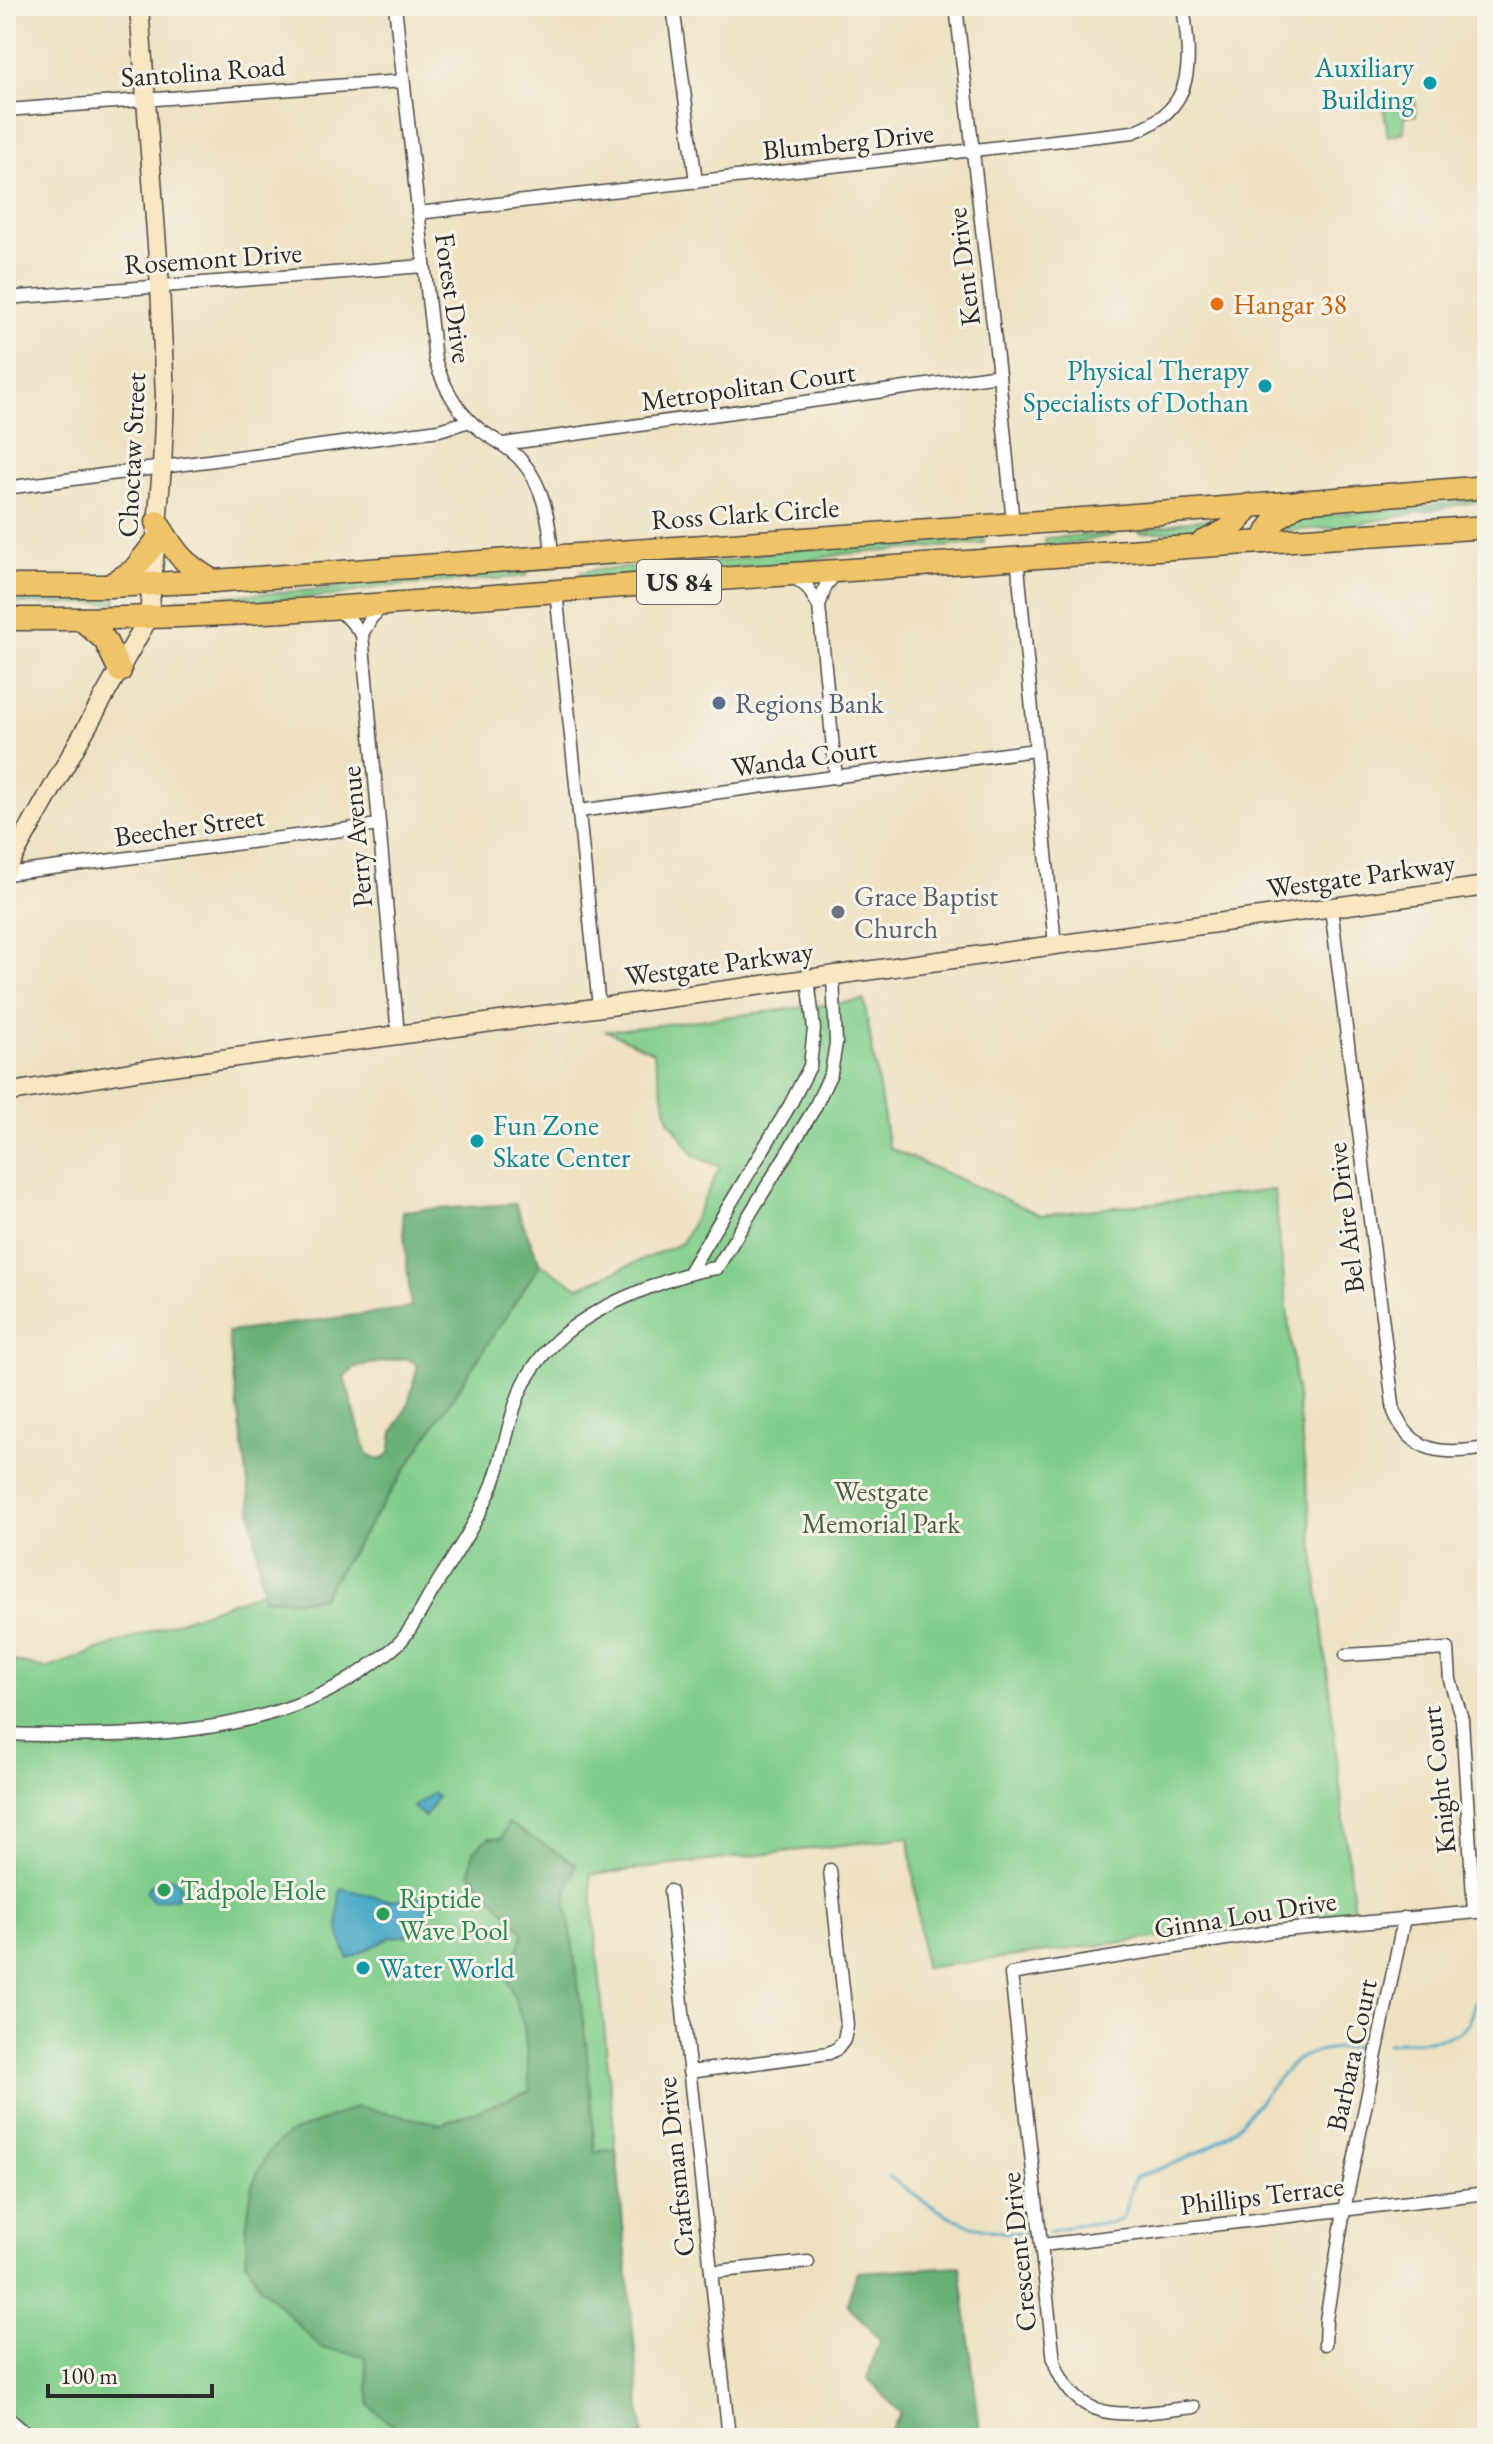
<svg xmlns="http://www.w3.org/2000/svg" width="1493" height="2444" font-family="'EB Garamond',serif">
<rect width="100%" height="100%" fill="#f7f3e8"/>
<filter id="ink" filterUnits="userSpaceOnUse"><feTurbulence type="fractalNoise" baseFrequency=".0125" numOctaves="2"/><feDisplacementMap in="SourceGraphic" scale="16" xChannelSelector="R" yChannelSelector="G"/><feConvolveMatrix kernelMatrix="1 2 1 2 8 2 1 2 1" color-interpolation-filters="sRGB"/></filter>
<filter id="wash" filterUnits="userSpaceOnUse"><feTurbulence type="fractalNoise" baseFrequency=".006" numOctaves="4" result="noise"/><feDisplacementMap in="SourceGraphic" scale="32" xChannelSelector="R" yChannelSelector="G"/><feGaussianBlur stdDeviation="1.8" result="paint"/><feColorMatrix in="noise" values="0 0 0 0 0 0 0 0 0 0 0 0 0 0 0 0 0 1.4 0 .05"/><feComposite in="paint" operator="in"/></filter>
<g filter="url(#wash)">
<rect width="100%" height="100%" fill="#eee1c1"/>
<!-- green -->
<g fill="#80cd8b" stroke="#567c5b" stroke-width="2">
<polygon points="1415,99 1416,115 1405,116 1404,132 1388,136 1383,104"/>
<polygon points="1485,497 1485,500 1341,527 1280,531 1281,523 1296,517 1416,508"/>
<polygon points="1228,517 1213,529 1140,533 1139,531 1189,521"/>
<polygon points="1115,533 1115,535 1069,544 1046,545 1045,539 1048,538"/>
<polygon points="983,537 984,543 979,544 843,554 795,563 582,579 580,573 592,570 726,561 774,551"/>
<polygon points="527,569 528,575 517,577 380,587 332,596 193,606 178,604 178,599 329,589 377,580"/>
<polygon points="6,596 107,596 116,598 116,603 6,604"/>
<polygon points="864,1000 889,1148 1041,1215 1274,1190 1354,1912 924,1968 909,1837 590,1875 643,2438 6,2438 6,1659 46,1669 274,1587 322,1597 540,1264 579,1287 682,1243 720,1167 695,1156 669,1120 653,1052 607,1031"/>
</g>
<!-- forest -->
<g fill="#68b077" stroke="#4a6e51" stroke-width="2" fill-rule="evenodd">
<path d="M515 1204 540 1264 322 1597 297 1601 263 1598 228 1332 411 1308 402 1211ZM406 1358 418 1365 408 1405 393 1432 390 1453 381 1460 367 1454 344 1377 358 1366Z"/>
<polygon points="508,1823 576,1864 566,1897 586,2042 595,2152 616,2149 643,2438 407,2438 370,2406 365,2356 321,2348 260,2286 246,2261 246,2230 252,2186 267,2153 287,2135 356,2107 442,2124 530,2091 524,2026 508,1980 524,1932 470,1873 473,1851 489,1838 502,1838"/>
<polygon points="960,2266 981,2438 886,2438 901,2413 867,2378 880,2339 847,2304 857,2272"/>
</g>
<!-- water -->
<g fill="#47a7c6" stroke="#396978" stroke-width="2">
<polygon points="433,1793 437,1797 425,1817 413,1807"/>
<path d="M169 1878 175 1879C183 1885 181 1891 176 1898L153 1901 146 1892 149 1886Z"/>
<path d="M341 1888 388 1900 426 1896 431 1933 391 1937 349 1959C337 1936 336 1914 341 1888Z"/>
</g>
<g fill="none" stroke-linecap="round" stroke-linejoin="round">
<!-- stream -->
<g stroke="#47a7c6" stroke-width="3">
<path d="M1387 2043C1405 2041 1449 2042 1462 2030 1471 2021 1474 2006 1477 1995L1487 1994"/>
<path d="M889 2176C935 2211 972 2236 1031 2233"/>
<path d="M1049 2232 1073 2225 1110 2223 1121 2220C1129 2206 1127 2192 1136 2177 1168 2166 1204 2154 1231 2132 1253 2114 1283 2065 1304 2056 1322 2047 1346 2048 1365 2045"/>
</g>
</g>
</g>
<g filter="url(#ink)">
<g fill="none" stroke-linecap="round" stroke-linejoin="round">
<defs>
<g id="street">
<path d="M395 6 435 360C444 388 458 414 483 432 495 440 508 447 519 458 544 484 550 522 552 557"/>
<polyline points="673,6 696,182"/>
<polyline points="956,6 999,375 1013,524"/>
<polyline points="6,110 403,81"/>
<path d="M418 213 1133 132C1197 109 1191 62 1183 6"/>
<polyline points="6,298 424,266"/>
<polyline points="503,444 999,375"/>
<polyline points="6,488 439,430 470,421"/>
<polyline points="1017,557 1055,945"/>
<polyline points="793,576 808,588 819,606 836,778"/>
<polyline points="556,591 599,1007"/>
<polyline points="819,606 826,585 838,571"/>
<polyline points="382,607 371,618 362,634 398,1035"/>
<polyline points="336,609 349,619 362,634"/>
<polyline points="579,811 1035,750"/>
<polyline points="6,874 379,825"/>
<path d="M1331 908 1394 1412C1413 1456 1446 1454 1487 1448"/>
<polyline points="689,1272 790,1105 810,1066 814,1029 808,979"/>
<polyline points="1346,1655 1448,1649 1450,1680 1462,1719 1474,1912"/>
<path d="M6 1734C123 1738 270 1739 368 1667 379 1659 392 1651 401 1641 414 1626 423 1606 433 1590 454 1556 478 1521 493 1484 504 1454 508 1421 520 1392 545 1336 594 1309 648 1288 671 1279 692 1271 717 1268L814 1109 831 1073 836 1043 833 976"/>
<polyline points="670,1891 729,2438"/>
<polyline points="689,2072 829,2053 838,2048 844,2040 847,2025 830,1870"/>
<polyline points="1042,2245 1487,2193"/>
<polyline points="711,2272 808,2262"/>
<polyline points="1325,2344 1326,2320 1344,2210 1404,1918"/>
<path d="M1194 2407C1136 2413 1077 2431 1054 2361L1011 1974 1275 1931 1487 1911"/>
<polyline points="6,2416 31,2438"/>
</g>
<g id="secondary">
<polyline points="6,870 149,617 162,467 165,396 160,286 139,6"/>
<polyline points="6,1093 142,1070 1487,886"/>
</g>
<g id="highway">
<path d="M157 522C176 553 181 562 213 581"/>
<path d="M1203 542C1224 532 1240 526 1249 505"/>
<path d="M1264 542C1268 521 1285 513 1302 501"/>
<polyline points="110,585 134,570 155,543"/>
<polyline points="6,586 110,586 213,581 1110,517 1487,487"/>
<path d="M6 619C225 621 443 599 661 583 936 563 1212 546 1487 527"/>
<polyline points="81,619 105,640 120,671"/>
</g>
</defs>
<!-- street casing -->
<use href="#street" stroke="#484642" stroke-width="15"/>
<!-- secondary casing -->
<use href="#secondary" stroke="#484642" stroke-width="21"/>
<!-- highway casing -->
<use href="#highway" stroke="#484642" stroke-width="25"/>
<!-- street -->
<use href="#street" stroke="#fff" stroke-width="12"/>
<!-- secondary -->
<use href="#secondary" stroke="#f9e7c3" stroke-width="18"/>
<!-- highway -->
<use href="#highway" stroke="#efc469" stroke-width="22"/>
</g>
</g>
<!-- markers -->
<g fill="#0f9aa8" stroke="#f7f3e8" stroke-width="3">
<circle cx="1430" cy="83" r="8"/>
<circle cx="1265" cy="386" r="8"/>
<circle cx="477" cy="1141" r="8"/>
<circle cx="363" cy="1968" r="8"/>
</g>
<circle fill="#e8710a" stroke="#f7f3e8" stroke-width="3" cx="1217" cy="304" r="8"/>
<circle fill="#5c6f8a" stroke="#f7f3e8" stroke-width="3" cx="719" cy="703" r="8"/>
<circle fill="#6b7280" stroke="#f7f3e8" stroke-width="3" cx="838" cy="912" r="8"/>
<g fill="#2e9e5b" stroke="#f7f3e8" stroke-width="3">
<circle cx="164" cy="1890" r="8"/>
<circle cx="383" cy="1914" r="8"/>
</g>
<g text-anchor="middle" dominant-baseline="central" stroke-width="6" stroke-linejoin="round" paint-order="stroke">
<!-- shield labels -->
<rect fill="#f7f3e8" stroke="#686764" stroke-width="2" x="637" y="560" width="84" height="44" rx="6"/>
<g font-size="26" font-weight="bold" fill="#2b2b2b">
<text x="679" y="582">US 84</text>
</g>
<!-- culture labels -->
<g font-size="28" fill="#0d838f" stroke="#f7f3e8" text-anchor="end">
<text x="1414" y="67">Auxiliary<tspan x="1414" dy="32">Building</tspan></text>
<text x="1249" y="370">Physical Therapy<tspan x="1249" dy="32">Specialists of Dothan</tspan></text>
<text x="493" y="1125" text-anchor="start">Fun Zone<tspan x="493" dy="32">Skate Center</tspan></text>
<text x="379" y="1968" text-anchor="start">Water World</text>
</g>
<!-- street labels -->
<g font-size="28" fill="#2b2b2b" stroke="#f7f3e8">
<text transform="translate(203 71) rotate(-4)">Santolina Road</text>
<text transform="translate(848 141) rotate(-6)">Blumberg Drive</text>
<text transform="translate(213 258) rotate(-4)">Rosemont Drive</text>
<text transform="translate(963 267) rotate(-97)">Kent Drive</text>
<text transform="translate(454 298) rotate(82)">Forest Drive</text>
<text transform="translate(748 386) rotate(-8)">Metropolitan Court</text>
<text transform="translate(131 455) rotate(-87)">Choctaw Street</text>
<text transform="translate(745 513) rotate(-4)">Ross Clark Circle</text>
<text transform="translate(804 757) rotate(-8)">Wanda Court</text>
<text transform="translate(189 826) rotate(-8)">Beecher Street</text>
<text transform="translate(356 837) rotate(-95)">Perry Avenue</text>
<text transform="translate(1361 875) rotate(-8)">Westgate Parkway</text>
<text transform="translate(719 963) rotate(-8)">Westgate Parkway</text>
<text transform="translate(1345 1218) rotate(-97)">Bel Aire Drive</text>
<text transform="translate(1438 1780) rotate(-96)">Knight Court</text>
<text transform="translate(1245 1914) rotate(-9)">Ginna Lou Drive</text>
<text transform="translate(1351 2055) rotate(-78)">Barbara Court</text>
<text transform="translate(675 2167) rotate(-96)">Craftsman Drive</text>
<text transform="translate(1262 2195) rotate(-7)">Phillips Terrace</text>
<text transform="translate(1018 2252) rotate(-96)">Crescent Drive</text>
</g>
<!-- food labels -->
<g font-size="28" fill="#c56008" stroke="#f7f3e8" text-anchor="start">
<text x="1233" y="304">Hangar 38</text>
</g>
<!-- service labels -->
<g font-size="28" fill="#4e5e75" stroke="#f7f3e8" text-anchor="start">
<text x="735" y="703">Regions Bank</text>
</g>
<!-- worship labels -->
<g font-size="28" fill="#5b616d" stroke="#f7f3e8" text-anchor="start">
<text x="854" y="896">Grace Baptist<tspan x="854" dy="32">Church</tspan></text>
</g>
<!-- park labels -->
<g font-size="28" fill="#445c48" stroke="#f7f3e8">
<text x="881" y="1491">Westgate<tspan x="881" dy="32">Memorial Park</tspan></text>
</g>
<!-- leisure labels -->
<g font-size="28" fill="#27864d" stroke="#f7f3e8" text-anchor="start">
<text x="180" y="1890">Tadpole Hole</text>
<text x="399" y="1898">Riptide<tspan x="399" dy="32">Wave Pool</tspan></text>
</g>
</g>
<!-- margin -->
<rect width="1493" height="2444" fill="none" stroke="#f7f3e8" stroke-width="32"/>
<!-- scale -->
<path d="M48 2384v12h164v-12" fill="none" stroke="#2b2b2b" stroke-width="4"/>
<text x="60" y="2384" font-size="24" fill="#2b2b2b" stroke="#f7f3e8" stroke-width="6" paint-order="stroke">100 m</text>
</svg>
